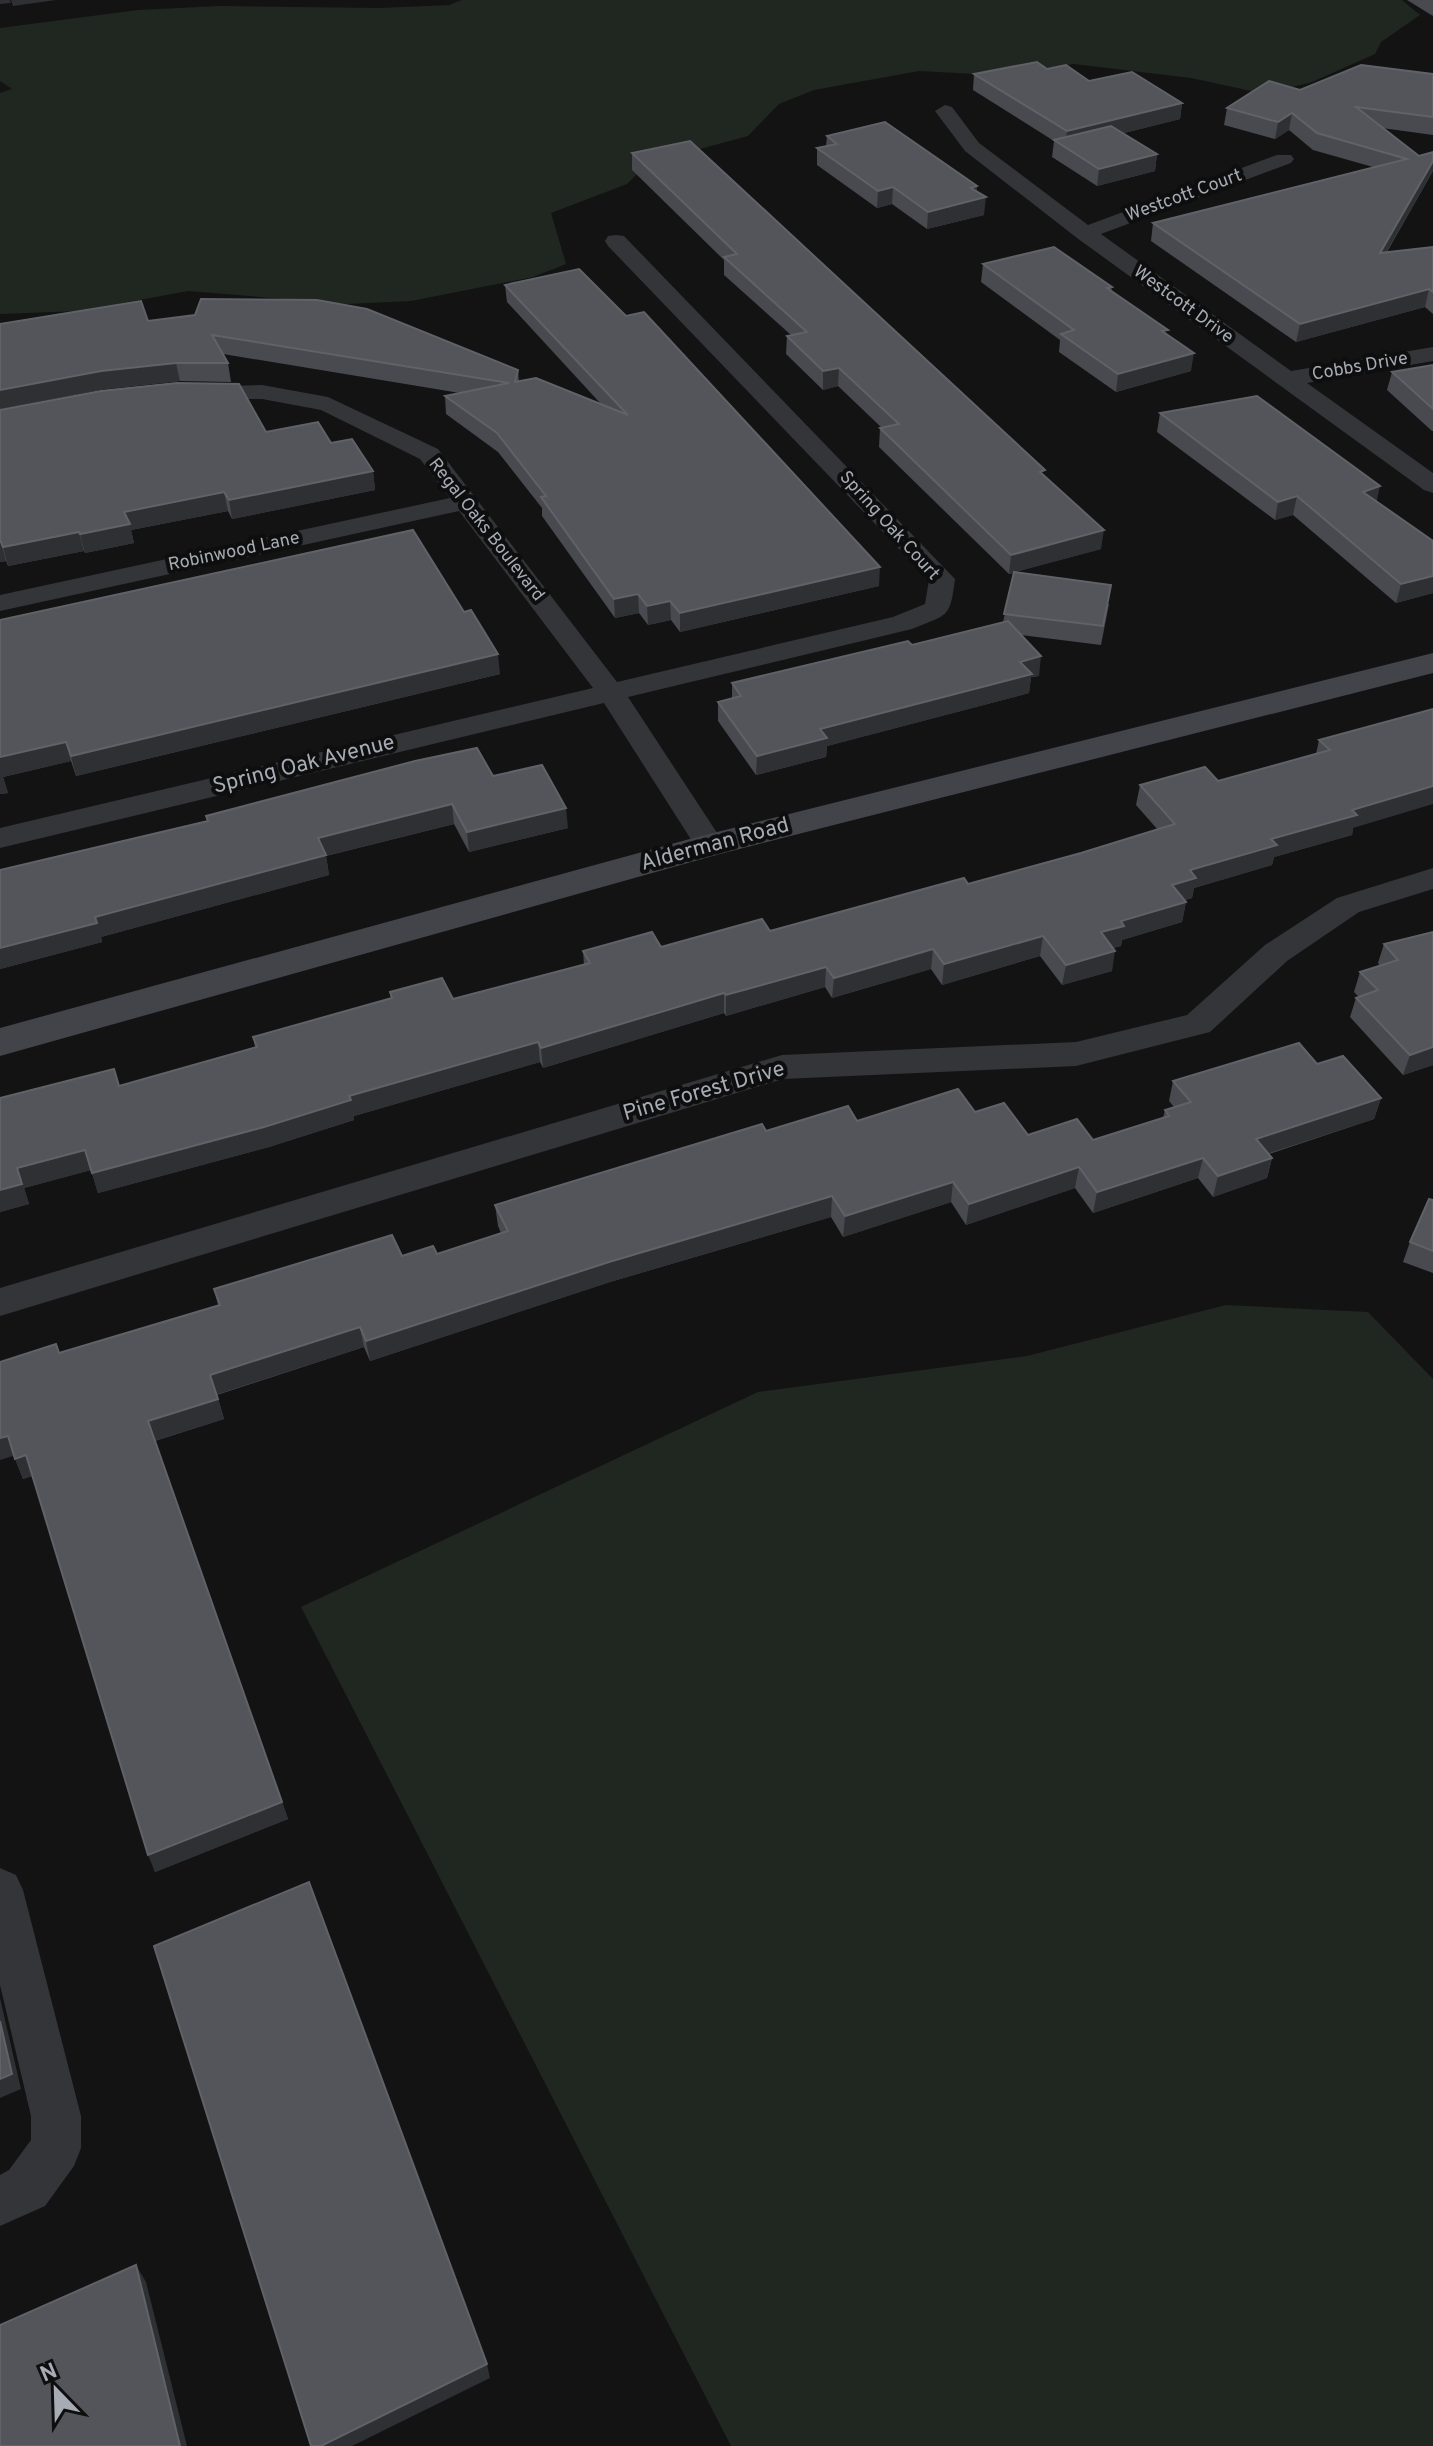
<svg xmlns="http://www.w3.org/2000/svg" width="1433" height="2446" font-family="Overpass,sans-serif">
<rect width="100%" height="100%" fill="#131314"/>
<!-- green -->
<g fill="#202720">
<polygon points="462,0 1402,0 1420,15 1381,42 1375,54 1312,82 1265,94 1191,78 1074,64 995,75 919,71 814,90 779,104 748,136 648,163 627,184 551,213 566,264 533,277 411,301 346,304 188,291 80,311 0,314 0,93 12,89 0,81 0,28 138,10 220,6 379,8 449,5"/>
<polygon points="1226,1305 1368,1312 1433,1379 1433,2446 731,2446 301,1607 758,1392 1027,1356"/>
</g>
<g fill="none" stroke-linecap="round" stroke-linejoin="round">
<!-- street -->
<g fill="#343539" fill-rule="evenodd">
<polygon points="945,105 952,107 979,143 1088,225 1277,155 1291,155 1294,159 1291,163 1101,234 1291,371 1433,347 1433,361 1307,383 1433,473 1433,493 1424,490 1077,238 965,151 935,111"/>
<path d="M616 235 624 236 955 579C950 619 948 614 912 629L628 697 725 845 721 852 710 855 699 852 604 703 0 848V828L593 688 459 511 0 611V595L450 498 420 459 321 410 262 399H194L186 397 182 392 186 387 262 385 328 397 438 449 617 682 893 617 925 604 929 580 608 246 605 241 608 236Z"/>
<polygon points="1433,868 1433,889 1359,912 1287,961 1210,1032 1076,1066 783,1079 0,1316 0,1288 782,1055 1076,1042 1187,1015 1265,945 1337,898"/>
<polygon points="0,1868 16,1875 23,1890 81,2116 81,2148 74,2166 45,2206 0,2226 0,2175 9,2170 31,2140 31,2116 0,1985"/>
</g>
<!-- secondary -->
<polygon fill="#424449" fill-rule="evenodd" points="1433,653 1433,673 720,854 0,1056 0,1028 697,837"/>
</g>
<!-- wall -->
<g fill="#494a4f">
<polygon points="1407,0 1433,0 1433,16"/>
<polygon points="1047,69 1089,81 1182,103 1180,119 1124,133 1157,154 1155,171 1097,186 1052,157 1054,141 973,90 974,74"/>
<polygon points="1433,74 1433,135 1382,128 1419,156 1433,161 1433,171 1387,252 1433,247 1433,314 1425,307 1296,342 1151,241 1153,223 1373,167 1313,150 1289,130 1275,139 1224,125 1227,108 1300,90"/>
<polygon points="827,136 977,186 977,191 984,215 927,229 892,204 877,208 817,165 817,148 826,146"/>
<polygon points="632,153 1044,475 1101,549 1014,572 1109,604 1101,645 1021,635 1039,676 1031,677 1029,693 827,746 826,757 756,775 718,721 718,702 732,698 732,683 912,645 1003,622 1014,573 1009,574 879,447 880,428 882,428 838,386 823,390 786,354 787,336 791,335 724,275 724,260 632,170"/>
<polygon points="983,264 1112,287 1111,291 1167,334 1191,371 1116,392 1059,352 1060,340 981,282"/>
<polygon points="505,285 879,586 680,632 671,620 648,625 639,613 615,618 542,516 542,508 498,452 446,414 445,396 460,393 223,354 228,363 231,382 180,381 104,389 0,409 0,324 148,321 518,370 519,381 601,404 507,302"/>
<polygon points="1433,365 1433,431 1432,431 1387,390 1392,372"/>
<polygon points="0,410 266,432 331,443 373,471 375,490 232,519 228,511 131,530 134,543 85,553 84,551 8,566 6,561 0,562"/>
<polygon points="1160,413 1376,501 1433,541 1433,593 1396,603 1293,515 1275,520 1157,432"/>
<polygon points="0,620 500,674 76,776 71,761 3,777 8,793 0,794"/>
<polygon points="1433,709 1353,828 1352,835 1274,857 1272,865 1194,888 1192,898 1185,900 1186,902 1182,922 1122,940 1121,946 1113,948 1112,971 1062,985 1040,956 942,985 931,969 832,998 825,987 726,1016 724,1013 543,1068 540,1062 354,1116 354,1120 269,1147 98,1193 91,1170 24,1188 29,1204 0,1212 0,1098 119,1086 255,1047 253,1037 391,998 390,992 453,999 584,965 583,951 661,947 770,931 968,884 1081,853 1158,830 1136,805 1140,785 1218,781 1316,754 1319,740"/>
<polygon points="493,776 568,828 469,852 454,824 326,856 329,875 101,937 102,942 0,969 0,870 207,821 206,816"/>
<polygon points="1433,932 1433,1065 1403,1075 1350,1017 1356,998 1359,997 1354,992 1360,972 1380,966 1378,963 1384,944"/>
<polygon points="1317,1064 1381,1098 1374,1119 1269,1154 1272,1158 1267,1178 1213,1197 1198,1178 1093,1213 1075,1188 966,1225 951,1202 843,1237 831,1217 610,1282 370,1361 364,1347 217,1395 224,1419 155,1441 288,1819 155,1872 32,1476 23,1479 14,1456 59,1353 218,1305 214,1289 402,1256 437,1254 501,1233 498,1226 495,1205 766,1131 857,1121 975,1112 1028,1135 1093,1140 1163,1118 1165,1110 1174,1107 1169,1101 1173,1081"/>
<polygon points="1433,1200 1433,1273 1403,1262 1410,1242"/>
</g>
<!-- shaded-wall -->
<g fill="#2f3033">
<polygon points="0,0 10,0 11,3 0,4"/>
<polygon points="11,0 56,0 13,6"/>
<polygon points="1182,103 1180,119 1065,148 1067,131"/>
<polygon points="1292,113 1289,130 1275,139 1278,122"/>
<polygon points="1157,154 1155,171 1097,186 1099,169"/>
<polygon points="1433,161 1433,171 1376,270 1380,253"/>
<polygon points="977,186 976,200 986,197 984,215 927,229 928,212 971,188"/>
<polygon points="893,187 892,204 877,208 878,191"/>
<polygon points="1429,289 1425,307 1296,342 1300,324"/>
<polygon points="1194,353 1191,371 1116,392 1118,374"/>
<polygon points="176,363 180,381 104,389 0,409 0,390 101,371"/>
<polygon points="839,368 838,386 823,390 823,371"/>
<polygon points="373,471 375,490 232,519 229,500"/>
<polygon points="1380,486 1376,505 1363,492"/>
<polygon points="224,492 228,511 131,530 134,543 85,553 80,534 124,512"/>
<polygon points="1297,496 1293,515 1275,520 1278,502"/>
<polygon points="1104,530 1101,549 1009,574 1011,555"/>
<polygon points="79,532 84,551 8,566 3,547"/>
<polygon points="0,542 1,542 6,561 0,562"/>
<polygon points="880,567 879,586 680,632 680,613"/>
<polygon points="1433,576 1433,593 1396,603 1401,584"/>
<polygon points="638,594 639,613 615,618 614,599"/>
<polygon points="670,601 671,620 648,625 647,606"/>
<polygon points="498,654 500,674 76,776 71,756"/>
<polygon points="1041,656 1039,676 1031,677 1029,693 827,746 826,757 756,775 757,756 820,729 1020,662"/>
<polygon points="66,742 71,761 3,777 8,793 0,794 0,757"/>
<polygon points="1433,786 1433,804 1353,828 1352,835 1274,857 1272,865 1194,888 1192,898 1168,905 1172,885 1190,870 1352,810"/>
<polygon points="452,804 454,824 326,856 329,875 101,937 102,942 0,969 0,948 318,838"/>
<polygon points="566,808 568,828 469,852 467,832"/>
<polygon points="1186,902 1182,922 1122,940 1121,946 1097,952 1101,932 1121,921"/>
<polygon points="1043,936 1040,956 942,985 944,964"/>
<polygon points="933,949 931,969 832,998 834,978"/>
<polygon points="1115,951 1112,971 1062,985 1066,965"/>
<polygon points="826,967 825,987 726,1016 726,995"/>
<polygon points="724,993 724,1013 543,1068 541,1048"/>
<polygon points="538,1042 540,1062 354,1116 354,1120 269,1147 98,1193 92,1173 349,1096"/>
<polygon points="1433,1047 1433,1065 1403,1075 1410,1055"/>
<polygon points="1381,1098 1374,1119 1251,1159 1256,1139"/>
<polygon points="85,1150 91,1170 24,1188 29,1204 0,1212 0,1190 17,1168"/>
<polygon points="1203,1158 1198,1178 1093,1213 1097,1192"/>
<polygon points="1272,1158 1267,1178 1213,1197 1218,1176"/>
<polygon points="1079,1167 1075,1188 966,1225 969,1204"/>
<polygon points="953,1182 951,1202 843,1237 845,1216"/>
<polygon points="832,1196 831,1217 610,1282 370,1361 366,1341 609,1262"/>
<polygon points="360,1327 364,1347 215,1395 210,1375"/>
<polygon points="218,1399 224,1419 154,1441 148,1421"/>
<polygon points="8,1436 16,1455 0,1460 0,1438"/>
<polygon points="26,1455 34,1475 23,1479 15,1459"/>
<polygon points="282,1802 288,1819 155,1872 148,1855"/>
<polygon points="0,1998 21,2089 0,2098"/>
<polygon points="136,2265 146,2282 187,2446 180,2446"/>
<polygon points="487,2364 490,2378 352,2446 321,2446"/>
</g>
<!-- building -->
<g fill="#53555a" stroke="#606268" stroke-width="2">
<polygon points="1037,62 1047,69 1066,65 1089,81 1132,72 1182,103 1067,131 974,74"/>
<polygon points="1361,65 1433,74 1433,117 1356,107 1419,156 1433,152 1433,161 1380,253 1433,247 1433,292 1429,289 1300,324 1153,223 1407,159 1317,133 1292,113 1278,122 1227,108 1269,81 1300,90"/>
<polygon points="885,122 977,186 971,188 986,197 928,212 893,187 878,191 817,148 837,144 827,136"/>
<polygon points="1111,126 1157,154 1099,169 1054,140"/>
<polygon points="690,141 1045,470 1040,472 1104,530 1011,555 880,428 899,424 839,368 823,371 787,336 807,332 724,257 737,254 632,153"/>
<polygon points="1054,247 1112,287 1107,288 1168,330 1162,331 1194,353 1118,374 1061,334 1074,330 983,264"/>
<polygon points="579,269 626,316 644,312 880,567 680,613 670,601 647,606 638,594 614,599 541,497 546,496 497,433 445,396 509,383 212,335 228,363 176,363 101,371 0,390 0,324 141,301 148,321 195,315 201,299 317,300 367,309 518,370 515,382 536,378 628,415 505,285"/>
<polygon points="1433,365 1433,409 1392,372"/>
<polygon points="177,383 239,384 266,432 318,422 331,443 352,439 373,471 229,500 224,492 124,512 130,524 80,534 79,532 3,547 1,542 0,542 0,410 101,391"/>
<polygon points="1257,396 1380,486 1363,492 1433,541 1433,576 1401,584 1297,496 1278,502 1160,413"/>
<polygon points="413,530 464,612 471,610 498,654 71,756 66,742 0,757 0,620"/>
<polygon points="1014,572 1111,585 1103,626 1004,614"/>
<polygon points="1008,621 1041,656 1020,662 1032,674 820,729 827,738 757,756 718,702 741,696 732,683 908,641 912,645"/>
<polygon points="1433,709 1433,786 1352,810 1357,815 1271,839 1277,845 1190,870 1196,878 1172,885 1186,902 1121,921 1124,926 1101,932 1115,951 1066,965 1043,936 944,964 933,949 834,978 826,967 726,995 724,993 541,1048 538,1042 349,1096 351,1100 264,1127 92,1173 85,1150 17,1168 22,1184 0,1190 0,1098 114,1069 119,1086 257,1047 253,1037 392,998 390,992 442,978 453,999 590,963 583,951 652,932 661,947 762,919 770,931 964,878 968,884 1081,853 1175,824 1140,785 1205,767 1218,781 1330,750 1319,740"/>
<polygon points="477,748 493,776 542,765 566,808 467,832 452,804 318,838 326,855 95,917 97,923 0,948 0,870 208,821 206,816 415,761"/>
<polygon points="1433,932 1433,1047 1410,1055 1356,998 1378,990 1360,972 1398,960 1384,944"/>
<polygon points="1299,1043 1317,1064 1343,1056 1381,1098 1256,1139 1272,1158 1218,1176 1203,1158 1097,1192 1079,1167 969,1204 953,1182 845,1216 832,1196 609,1262 366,1341 360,1327 210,1375 218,1399 148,1421 282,1802 148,1855 26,1455 15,1459 8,1436 0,1438 0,1362 56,1344 59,1353 220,1305 214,1289 392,1235 402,1256 433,1246 437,1254 508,1231 495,1205 762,1124 766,1131 848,1106 857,1121 958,1089 975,1112 1004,1103 1028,1135 1077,1119 1093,1140 1169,1116 1165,1110 1191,1102 1173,1081"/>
<polygon points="1429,1199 1433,1200 1433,1251 1410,1242"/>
<polygon points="309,1882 487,2364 321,2446 311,2446 154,1946"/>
<polygon points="0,2021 12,2074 0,2079"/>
<polygon points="136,2265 180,2446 0,2446 0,2325"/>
</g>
<g text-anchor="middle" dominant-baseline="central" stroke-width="8" stroke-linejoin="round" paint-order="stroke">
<!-- far-street labels -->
<g font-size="18" fill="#a6abb4" stroke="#0e0e0f">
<text transform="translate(1184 196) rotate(-20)">Westcott Court</text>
<text transform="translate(1183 305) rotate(36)">Westcott Drive</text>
<text transform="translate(1360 367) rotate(-10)">Cobbs Drive</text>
<text transform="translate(889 526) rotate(48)">Spring Oak Court</text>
<text transform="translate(486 530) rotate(52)">Regal Oaks Boulevard</text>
<text transform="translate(234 552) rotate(-12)">Robinwood Lane</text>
</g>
<!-- street labels -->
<g font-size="22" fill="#a6abb4" stroke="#0e0e0f">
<text transform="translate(304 765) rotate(-14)">Spring Oak Avenue</text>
<text transform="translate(715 845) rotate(-15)">Alderman Road</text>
<text transform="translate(704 1092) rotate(-16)">Pine Forest Drive</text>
</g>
</g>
<!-- north arrow -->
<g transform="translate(56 2390) rotate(337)" stroke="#0e0e0f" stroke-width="6" paint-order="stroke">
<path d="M0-6L14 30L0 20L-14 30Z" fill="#a6abb4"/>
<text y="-12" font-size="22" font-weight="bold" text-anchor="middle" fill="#a6abb4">N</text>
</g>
</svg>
